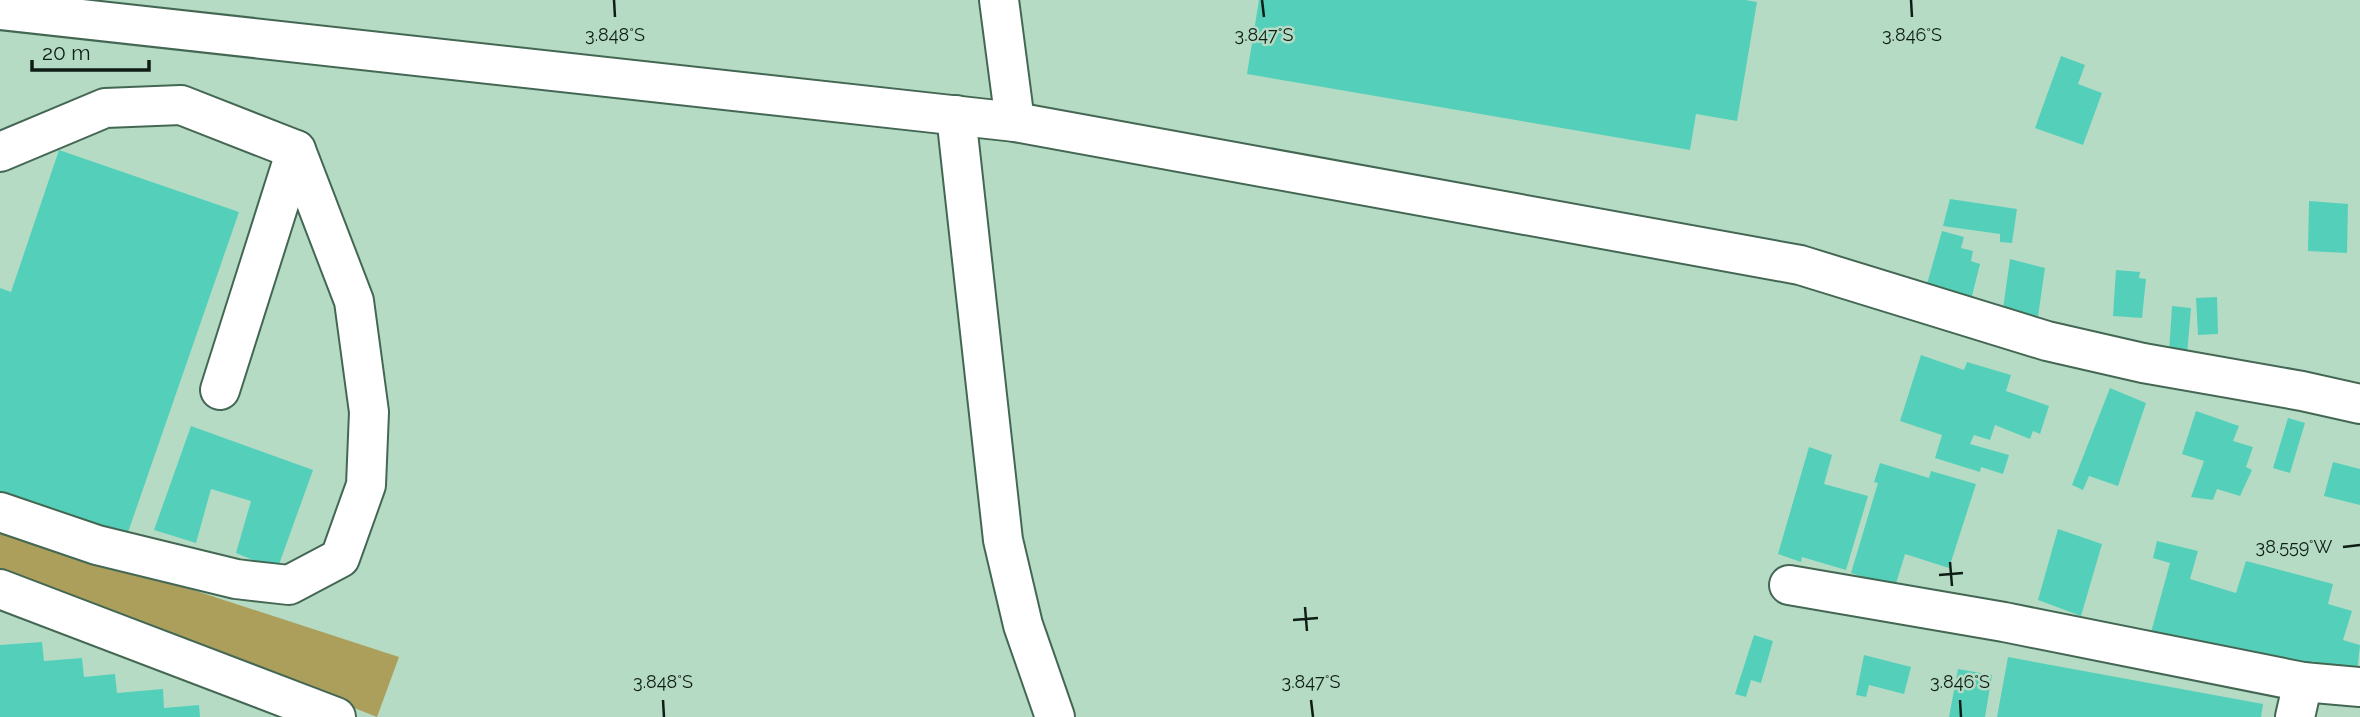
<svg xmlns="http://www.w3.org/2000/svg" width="2360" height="717" font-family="Raleway,sans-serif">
<rect width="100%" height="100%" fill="#b5dbc4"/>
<!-- green -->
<polygon fill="#ab9f5b" points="0,527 399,657 377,717 0,568"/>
<!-- building -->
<g fill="#54d0ba">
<polygon points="1259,0 1746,0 1757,2 1737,121 1696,114 1690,150 1247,74"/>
<polygon points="2061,56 2085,65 2078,84 2102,93 2083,145 2035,128"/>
<polygon points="59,150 239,212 125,541 0,498 0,288 11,292"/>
<polygon points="1950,199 2017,209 2012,243 2000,242 2000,234 1943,226"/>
<polygon points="2309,201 2348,204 2347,253 2308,251"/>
<polygon points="1942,231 1964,237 1961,248 1973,251 1971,261 1980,264 1970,304 1925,291"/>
<polygon points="2010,259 2045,268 2037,323 2002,316"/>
<polygon points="2116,270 2140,272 2139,278 2146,279 2142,318 2113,316"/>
<polygon points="2217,297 2218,334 2198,335 2196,298"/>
<polygon points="2172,306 2191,308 2187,354 2169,353"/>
<polygon points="1921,355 1964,370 1967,362 2011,375 2006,391 2049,406 2040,434 2033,431 2030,439 1995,425 1990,440 1974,435 1970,444 2009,455 2003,474 1981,467 1980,472 1935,458 1942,435 1900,421"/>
<polygon points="2110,388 2146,403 2118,486 2089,476 2083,490 2072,485"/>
<polygon points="2196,411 2239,426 2233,441 2253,447 2246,467 2252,470 2240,496 2217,489 2213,500 2191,497 2204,461 2182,454"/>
<polygon points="2288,418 2305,423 2290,473 2273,468"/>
<polygon points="191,426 313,470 277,570 236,553 251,501 211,489 196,543 154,530"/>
<polygon points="1809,447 1832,455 1824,484 1868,496 1846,570 1802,557 1801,562 1778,554"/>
<polygon points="2333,462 2360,469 2360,505 2324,496"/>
<polygon points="1880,463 1929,478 1931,471 1976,484 1949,568 1905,554 1895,587 1851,573 1878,483 1874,482"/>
<polygon points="2058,529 2102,544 2081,616 2038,600"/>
<polygon points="2157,541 2198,551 2190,579 2236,593 2246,561 2333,584 2328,604 2352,611 2343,640 2360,645 2357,673 2312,661 2309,672 2150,636 2170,563 2153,558"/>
<polygon points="1754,635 1773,641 1761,683 1751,680 1746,697 1735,694"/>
<polygon points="42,642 44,661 82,658 84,677 115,674 117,693 163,689 164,708 199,705 200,717 0,717 0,645"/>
<polygon points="1864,655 1911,667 1904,694 1869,685 1866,697 1856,695"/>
<polygon points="2008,657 2263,704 2261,717 1997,717"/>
<polygon points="1958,669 1992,675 1985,717 1949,717"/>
</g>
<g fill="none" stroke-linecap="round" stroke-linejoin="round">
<defs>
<g id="minor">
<polyline points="999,0 1015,122"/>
<polyline points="0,10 1015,122 1800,265 2047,341 2143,363 2302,391 2360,404"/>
<polyline points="956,115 1003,540 1023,625 1055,717"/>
<polyline points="0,152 105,108 181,105 296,150 354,301 369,412 366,485 340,558 289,585 236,579 97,545 0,512"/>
<polyline points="220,390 296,150"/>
<polyline points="1789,585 2004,622 2303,682 2360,687"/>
<polyline points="0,589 336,717"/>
<polyline points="2295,717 2303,682"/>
</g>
</defs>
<!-- minor casing -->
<use href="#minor" stroke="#446754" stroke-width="42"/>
<!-- minor -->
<use href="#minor" stroke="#fff" stroke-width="38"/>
</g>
<!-- ticks -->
<path fill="none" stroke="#0e1d15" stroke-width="2.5" d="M614 0 615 17M1262 0 1264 17M1911 0 1912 17M2343 547 2360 545M1950 562 1952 586M1939 575 1963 573M1305 607 1307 631M1293 620 1318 618M663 700 664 717M1311 700 1313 717M1960 700 1961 717"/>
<g font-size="18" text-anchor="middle" fill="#0e1d15" stroke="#b5dbc4" stroke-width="5" stroke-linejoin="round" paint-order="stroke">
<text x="615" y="41">3.848°S</text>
<text x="1264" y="41">3.847°S</text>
<text x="1912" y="41">3.846°S</text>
<text x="2294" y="553">38.559°W</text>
<text x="663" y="688">3.848°S</text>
<text x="1311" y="688">3.847°S</text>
<text x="1960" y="688">3.846°S</text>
</g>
<!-- scale -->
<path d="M32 60v10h117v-10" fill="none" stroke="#0e1d15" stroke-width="3.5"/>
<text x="42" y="60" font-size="21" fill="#0e1d15" stroke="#b5dbc4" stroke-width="5" paint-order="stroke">20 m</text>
</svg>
